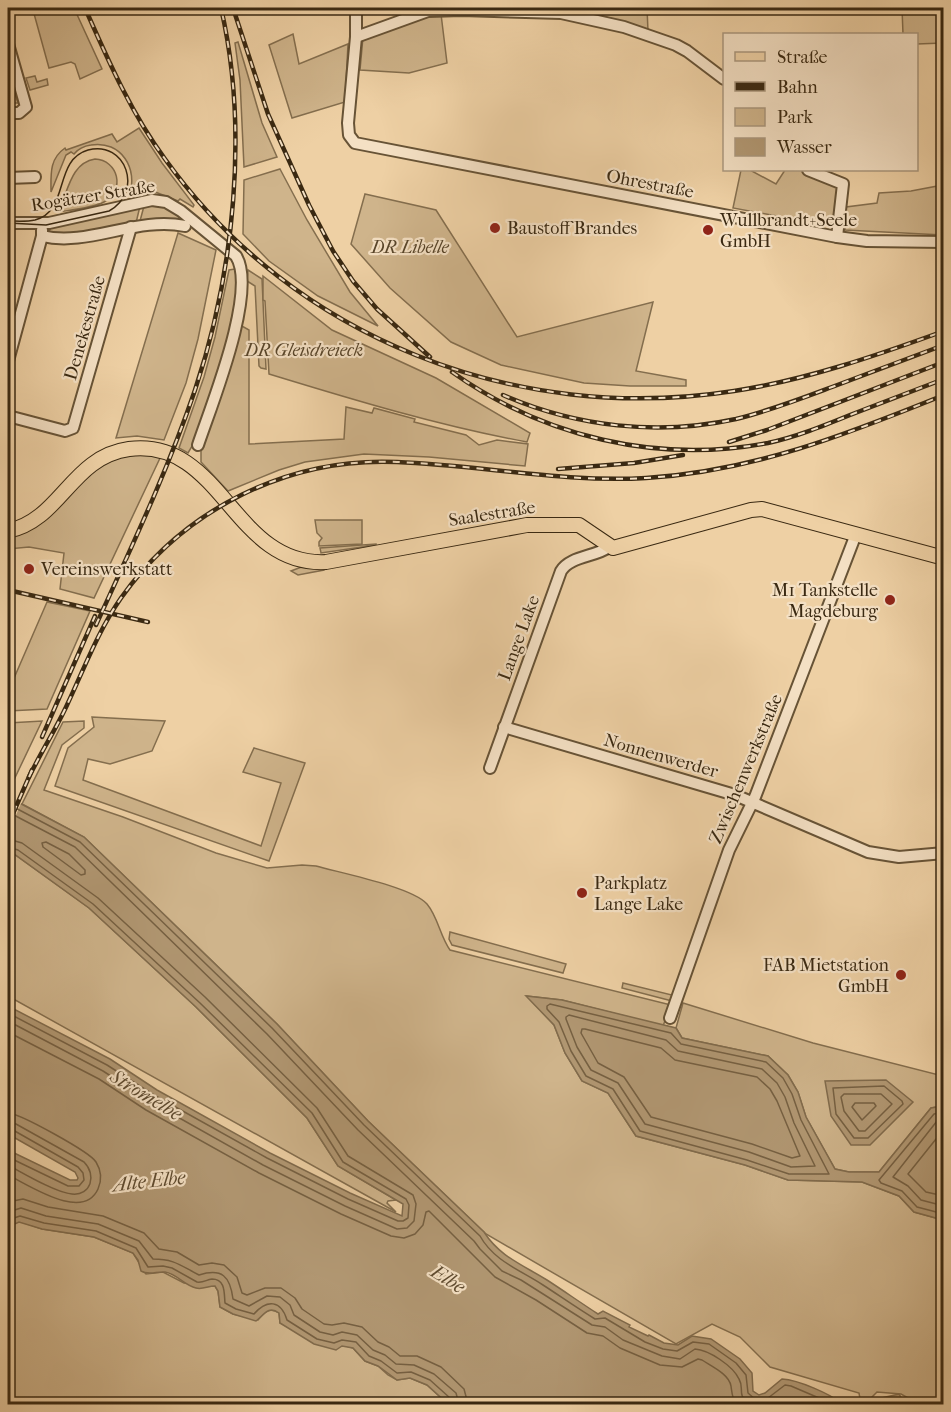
<svg xmlns="http://www.w3.org/2000/svg" width="951" height="1412" font-family="'IM FELL French Canon',serif">
<rect width="100%" height="100%" fill="#eed0a4"/>
<filter id="stains"><feTurbulence type="fractalNoise" baseFrequency=".00333" numOctaves="4"/><feColorMatrix values="0 0 0 0 .2 0 0 0 0 .09 0 0 0 0 .02 0 0 0 .5 -.17"/></filter>
<radialGradient id="worn" r=".72"><stop offset=".6" stop-color="#630" stop-opacity="0"/><stop offset="1" stop-color="#630" stop-opacity=".3"/></radialGradient>
<!-- green -->
<g fill="#cfb48b" stroke="#846e4e" stroke-width="1.5">
<polygon points="29,8 74,8 102,69 80,79 75,64 71,62 49,68 33,10 30,11"/>
<path d="M551 8H647L648 31C616 19 585 9 551 8Z"/>
<polygon points="902,8 943,8 943,43 917,44 916,34 903,34"/>
<polygon points="441,14 447,63 409,73 360,70 363,37 418,16"/>
<polygon points="293,34 299,64 348,44 345,102 292,118 269,45"/>
<polygon points="238,42 262,123 277,157 244,167 240,80 235,43"/>
<polygon points="35,76 37,82 47,79 48,85 30,90 26,78"/>
<polygon points="8,80 11,81 18,103 8,103"/>
<path d="M139 128 162 163 194 205 193 207 180 199 178 201 153 191 129 196C139 169 121 140 91 145 84 146 78 149 74 154L71 152 66 155 51 192C51 175 49 159 65 148L66 150 112 134 117 142Z"/>
<path d="M95 159C118 160 126 190 104 202 93 208 71 210 58 212 68 193 70 163 95 159Z"/>
<polygon points="280,169 307,220 350,292 378,326 318,296 269,261 243,234 244,180"/>
<polygon points="741,170 750,170 776,184 785,170 801,170 840,186 836,227 733,208"/>
<polygon points="943,185 943,235 845,230 846,207 877,203 879,193 911,191"/>
<polygon points="365,194 436,210 517,337 653,302 636,371 686,380 686,386 630,386 584,383 501,365 451,342 390,288 351,244"/>
<polygon points="154,204 168,207 187,223 166,219 140,221 144,206"/>
<polygon points="140,206 136,223 63,237 50,234 49,231 52,226"/>
<polygon points="178,233 216,250 198,339 186,383 164,440 137,436 116,438"/>
<path d="M235 269C246 283 235 305 231 320L249 330V444L344 439 346 407 372 413 374 408 415 419 414 422 466 435 479 445 497 440 528 444 525 466 429 457 364 454 305 462 279 470 228 491 201 462V442L195 441 188 453 179 448 204 377 215 337 229 270Z"/>
<polygon points="248,270 262,279 266,369 261,368 259,366 255,286 247,281"/>
<path d="M263 276 332 330 436 378 530 433 527 442C440 426 354 400 269 374L265 301 263 300Z"/>
<polygon points="129,454 161,456 94,598 60,589 64,553 29,547 8,549 8,535 91,469"/>
<polygon points="315,520 362,520 362,544 319,546 319,542 322,538 317,533"/>
<polygon points="376,544 376,545 321,553 320,548"/>
<polygon points="304,566 325,566 324,570 298,575 291,571"/>
<polygon points="47,602 90,611 47,709 8,711 8,689 11,685"/>
<polygon points="92,717 165,721 152,751 110,764 88,759 83,780 261,846 281,783 243,772 254,748 305,763 269,861 55,786 68,748 94,727"/>
<polygon points="42,721 12,784 8,793 8,723"/>
<path d="M84 721V728L62 745 44 790 123 817 216 853 267 868 302 865 316 866C341 873 412 887 427 904 438 917 440 936 450 950L671 1005 663 1026 562 1000 527 996 554 1025 565 1053 582 1081 608 1093 636 1136 745 1165 788 1180 862 1182 899 1196 914 1212 943 1220V1404H919L901 1394 877 1392 865 1404H861L859 1393 770 1367 740 1337 712 1324 676 1344 486 1234 368 1121 277 1024 84 837 22 804 63 722Z"/>
<polygon points="8,852 14,854 89,908 196,1007 307,1118 338,1166 396,1200 388,1201 387,1203 396,1212 8,996"/>
<polygon points="450,932 566,964 563,973 452,945 449,939"/>
<polygon points="623,983 672,995 672,1001 622,988"/>
<polygon points="683,1003 813,1043 943,1076 943,1106 931,1108 879,1172 849,1172 835,1169 806,1117 798,1092 788,1075 768,1056 682,1038 676,1028"/>
<path d="M19 1221 42 1229 94 1237 133 1253 146 1274 163 1272 184 1283 215 1286 218 1291 220 1307 233 1314 258 1320C264 1313 269 1306 279 1313L280 1323 296 1331 353 1348 365 1361 378 1366 388 1375 397 1380 410 1378 427 1385 448 1404H8V1227Z"/>
</g>
<!-- water -->
<g fill="#b19772" stroke="#816b4c" stroke-width="1.5">
<path d="M8 797 84 837 277 1024 368 1121 484 1232C500 1257 523 1265 547 1280 564 1291 581 1303 598 1314L603 1311 630 1325 629 1327 648 1336 649 1335 664 1343 678 1345 692 1336 711 1339 740 1359 752 1373 753 1391 759 1395 765 1393 782 1379C799 1380 830 1394 843 1404H448L427 1385 410 1378 397 1380 378 1366 365 1361 353 1348 342 1346 336 1350 314 1344 280 1323 279 1313C268 1305 264 1315 256 1321L233 1314 220 1307 218 1291 215 1286C208 1286 202 1290 196 1288 184 1285 177 1274 165 1272 157 1271 149 1276 141 1271L138 1260 133 1253 94 1237 42 1229 19 1222 8 1227V1150L70 1180H77L78 1178 75 1172 8 1134V1006L110 1059 157 1090 270 1153 350 1193 402 1216 403 1204 338 1166 307 1118 196 1007 89 908 14 854 8 852Z"/>
<polygon points="526,996 562,1000 676,1028 682,1038 768,1056 788,1075 798,1092 806,1117 835,1169 849,1172 879,1172 931,1108 943,1106 943,1220 914,1212 899,1196 862,1182 788,1180 745,1165 636,1136 608,1093 582,1081 565,1053 554,1025"/>
<polygon points="886,1080 913,1102 870,1145 851,1145 831,1116 825,1081"/>
<polygon points="899,1394 905,1404 874,1404 877,1399"/>
</g>
<!-- pier -->
<polygon fill="#eed0a4" points="11,796 22,801 8,834 8,804"/>
<g fill="none" stroke-linecap="round" stroke-linejoin="round">
<!-- shore -->
<g stroke="#766042" stroke-width="1.5">
<path d="M8 804 80 842 272 1028 364 1125 480 1236C494 1261 520 1270 543 1285 560 1296 577 1308 595 1319L605 1318 645 1342 663 1349 677 1351 693 1342 709 1344 736 1363 746 1375 748 1393 756 1400 768 1398 785 1385 791 1386 833 1404"/>
<path d="M8 812 75 847 267 1034 358 1130 474 1241 480 1249 502 1271 521 1280 592 1325 605 1327 623 1340 662 1356 680 1359 695 1349C709 1350 733 1366 739 1379 745 1389 736 1394 749 1404"/>
<polyline points="8,839 22,843 98,898 205,997 317,1108 348,1156 413,1195 416,1204 414,1221 407,1228 397,1229 345,1206 263,1165 151,1102 103,1071 8,1021"/>
<polygon points="46,842 69,854 85,870 85,874 81,875 43,847 42,843"/>
<polyline points="8,847 18,850 93,904 200,1003 312,1113 343,1162 406,1199 409,1205 408,1218 403,1221 398,1221 348,1199 267,1158 154,1095 107,1065 8,1013"/>
<polygon points="550,1004 671,1033 681,1044 766,1062 783,1078 792,1094 801,1120 829,1174 789,1174 747,1160 640,1131 613,1089 586,1076 571,1051 559,1022 547,1009 547,1006"/>
<polygon points="569,1015 666,1040 678,1051 762,1069 777,1083 785,1097 794,1123 815,1166 791,1167 749,1152 645,1124 618,1083 591,1070 577,1047 566,1019 566,1017"/>
<polygon points="585,1029 661,1048 675,1060 757,1077 770,1089 777,1101 800,1156 792,1158 752,1144 651,1117 624,1077 598,1063 581,1033 582,1029"/>
<path d="M8 1032 99 1079 146 1110 259 1173 341 1214 391 1236 404 1238 415 1234 423 1225 426 1212 429 1211 495 1277 536 1300 587 1333 603 1336 620 1348 660 1365 682 1367 698 1359 702 1360C711 1366 729 1374 731 1386 732 1393 732 1398 736 1404"/>
<polygon points="884,1086 902,1101 903,1104 868,1138 854,1138 836,1114 833,1088"/>
<polygon points="844,1094 881,1094 892,1104 865,1131 859,1131 844,1111 841,1097"/>
<polygon points="855,1103 874,1103 876,1106 862,1120 852,1107"/>
<polyline points="944,1112 934,1114 879,1180 881,1183 902,1191 917,1207 944,1214"/>
<path d="M8 1113C19 1113 90 1152 96 1162 101 1170 102 1180 98 1189 83 1222 29 1185 8 1175"/>
<polyline points="944,1119 937,1121 893,1177 908,1186 921,1200 944,1206"/>
<path d="M8 1122 16 1124 84 1162C97 1175 91 1196 72 1194 56 1193 23 1173 8 1165"/>
<polyline points="944,1129 908,1174 926,1192 944,1196"/>
<polyline points="8,1130 13,1130 78,1167 83,1173 84,1180 79,1186 68,1186 8,1157"/>
<polyline points="8,1202 23,1199 48,1207 103,1216 144,1233 159,1249 177,1252 199,1265 212,1263 224,1265 237,1277 242,1293 247,1295 265,1288 281,1288 295,1298 302,1309 324,1324 332,1325 344,1323 362,1327 378,1342 389,1347 400,1356 417,1356 441,1367 464,1389 468,1404"/>
<path d="M8 1212 21 1208 46 1216 98 1224 139 1241 153 1259C175 1259 181 1266 199 1275 222 1268 230 1276 233 1299L249 1306 267 1296 280 1297 290 1305 294 1315 320 1332 333 1335 342 1332 357 1335 373 1350 385 1355 396 1364 414 1365 434 1374 456 1393 459 1404"/>
<path d="M8 1220 20 1216 44 1223 96 1231 136 1248 148 1267 163 1266 172 1268 197 1282C203 1283 206 1280 212 1279 226 1279 224 1294 225 1303L236 1309 254 1314C267 1299 281 1300 287 1320L317 1339 334 1343 342 1340 356 1342 369 1356 381 1361 397 1373 411 1372 430 1380 450 1398 452 1404"/>
</g>
<defs>
<g id="minor">
<polyline points="356,8 356,37 348,123 349,135 355,143 837,237 867,241 944,242"/>
<polyline points="356,37 428,11 462,10 561,13 624,27 676,45 687,51 724,79"/>
<polyline points="8,44 26,107 19,113 8,113"/>
<polyline points="808,170 843,184 837,237"/>
<polyline points="8,178 35,177"/>
<path d="M8 223H49L152 200 166 202 181 211 236 256C258 291 211 406 198 445"/>
<path d="M42 236C89 247 136 216 185 226"/>
<polyline points="8,361 42,236 42,230"/>
<polyline points="8,416 65,431 73,428 131,227"/>
<polyline points="504,727 735,795 868,852 899,857 944,853"/>
<path d="M490 768 561 571C570 556 595 557 609 547"/>
<polyline points="670,1018 729,850 755,797 856,534"/>
</g>
<path id="major" d="M8 531C61 520 71 457 129 449 222 437 233 567 326 562L527 525H579L613 548 751 510 762 509 944 558"/>
</defs>
<!-- minor casing -->
<use href="#minor" stroke="#675336" stroke-width="14"/>
<!-- major casing -->
<use href="#major" stroke="#3a2912" stroke-width="16"/>
<!-- minor -->
<use href="#minor" stroke="#f4e0c4" stroke-width="10"/>
<!-- major -->
<use href="#major" stroke="#eed0a4" stroke-width="14"/>
<!-- tram -->
<path stroke="#3a2912" stroke-width="1.5" d="M8 221C16 221 26 222 35 220 70 211 53 160 88 150 126 140 144 192 109 211L46 225 8 223"/>
<defs>
<g id="rail">
<path d="M85 8C108 60 131 113 165 159 294 339 516 425 734 391 806 380 875 356 944 331"/>
<polyline points="233,8 268,114 309,205 333,251 353,281 377,309 430,357"/>
<path d="M452 372C544 437 657 464 768 443 796 437 823 426 850 415 881 403 912 391 944 379"/>
<path d="M503 395C576 427 658 436 736 419 769 411 800 399 832 387 869 373 906 359 944 345"/>
<polyline points="729,442 767,430 944,362"/>
<polyline points="558,469 634,463 683,455"/>
<polyline points="8,590 148,622"/>
<path d="M96 625C131 548 168 470 195 390 234 273 249 129 221 8"/>
<polyline points="42,737 95,616"/>
<path d="M29 777C41 752 56 729 67 705 84 669 98 631 121 598 184 509 288 457 397 462 480 465 563 483 646 478 754 471 845 435 944 395"/>
<polyline points="8,825 32,770"/>
</g>
</defs>
<!-- rail casing -->
<use href="#rail" stroke="#3a2912" stroke-width="4.5"/>
<!-- rail -->
<use href="#rail" stroke="#f4e0c4" stroke-width="2" stroke-dasharray="7" stroke-linecap="butt"/>
</g>
<!-- markers -->
<g fill="#8f2418" stroke="#f4e0c4" stroke-width="2">
<circle cx="495" cy="228" r="6"/>
<circle cx="708" cy="230" r="6"/>
<circle cx="29" cy="569" r="6"/>
<circle cx="890" cy="600" r="6"/>
<circle cx="582" cy="893" r="6"/>
<circle cx="901" cy="975" r="6"/>
</g>
<g text-anchor="middle" dominant-baseline="central" stroke-width="4.5" stroke-linejoin="round" paint-order="stroke">
<!-- street labels -->
<g font-size="18" fill="#3a2912" stroke="#f4e0c4">
<text transform="translate(650 184) rotate(11)">Ohrestraße</text>
<text transform="translate(93 196) rotate(-9)">Rogätzer Straße</text>
<text transform="translate(85 328) rotate(-74)">Denekestraße</text>
<text transform="translate(492 514) rotate(-9)">Saalestraße</text>
<text transform="translate(519 638) rotate(-70)">Lange Lake</text>
<text transform="translate(661 756) rotate(16)">Nonnenwerder</text>
<text transform="translate(746 769) rotate(-67)">Zwischenwerkstraße</text>
</g>
<!-- poi labels -->
<g font-size="18" fill="#3a2912" stroke="#f4e0c4" text-anchor="start">
<text x="720" y="220">Wullbrandt+Seele<tspan x="720" dy="21">GmbH</tspan></text>
<text x="507" y="228">Baustoff Brandes</text>
<text x="41" y="569">Vereinswerkstatt</text>
<text x="878" y="590" text-anchor="end">M1 Tankstelle<tspan x="878" dy="21">Magdeburg</tspan></text>
<text x="594" y="883">Parkplatz<tspan x="594" dy="21">Lange Lake</tspan></text>
<text x="889" y="965" text-anchor="end">FAB Mietstation<tspan x="889" dy="21">GmbH</tspan></text>
</g>
<!-- park labels -->
<g font-size="18" font-style="italic" fill="#58452a" stroke="#f4e0c4">
<text x="410" y="247">DR Libelle</text>
<text x="304" y="350">DR Gleisdreieck</text>
</g>
<!-- water labels -->
<g font-size="20" font-style="italic" fill="#5e4a2f" stroke="#f4e0c4">
<text transform="translate(146 1095) rotate(31)">Stromelbe</text>
<text transform="translate(149 1181) rotate(-6)">Alte Elbe</text>
<text transform="translate(448 1279) rotate(32)">Elbe</text>
</g>
</g>
<!-- margin -->
<rect width="951" height="1412" fill="none" stroke="#eed0a4" stroke-width="30"/>
<rect x="9" y="9" width="933" height="1394" fill="none" stroke="#3a2912" stroke-width="3"/>
<rect x="15" y="15" width="921" height="1382" fill="none" stroke="#3a2912" stroke-width="1.5"/>
<!-- legend -->
<rect x="723" y="33" width="195" height="138" fill="#f4e0c4" stroke="#aa977d" stroke-width="1.5"/>
<rect x="735" y="52" width="30" height="9" fill="#eed0a4" stroke="#aa977d" stroke-width="1.5"/>
<text x="777" y="63" font-size="18" fill="#3a2912">Straße</text>
<rect x="735" y="82" width="30" height="9" fill="#3a2912" stroke="#aa977d" stroke-width="1.5"/>
<text x="777" y="93" font-size="18" fill="#3a2912">Bahn</text>
<rect x="735" y="108" width="30" height="18" fill="#cfb48b" stroke="#aa977d" stroke-width="1.5"/>
<text x="777" y="123" font-size="18" fill="#3a2912">Park</text>
<rect x="735" y="138" width="30" height="18" fill="#b19772" stroke="#aa977d" stroke-width="1.5"/>
<text x="777" y="153" font-size="18" fill="#3a2912">Wasser</text>
<rect width="100%" height="100%" filter="url(#stains)"/>
<rect width="100%" height="100%" fill="url(#worn)"/>
</svg>
